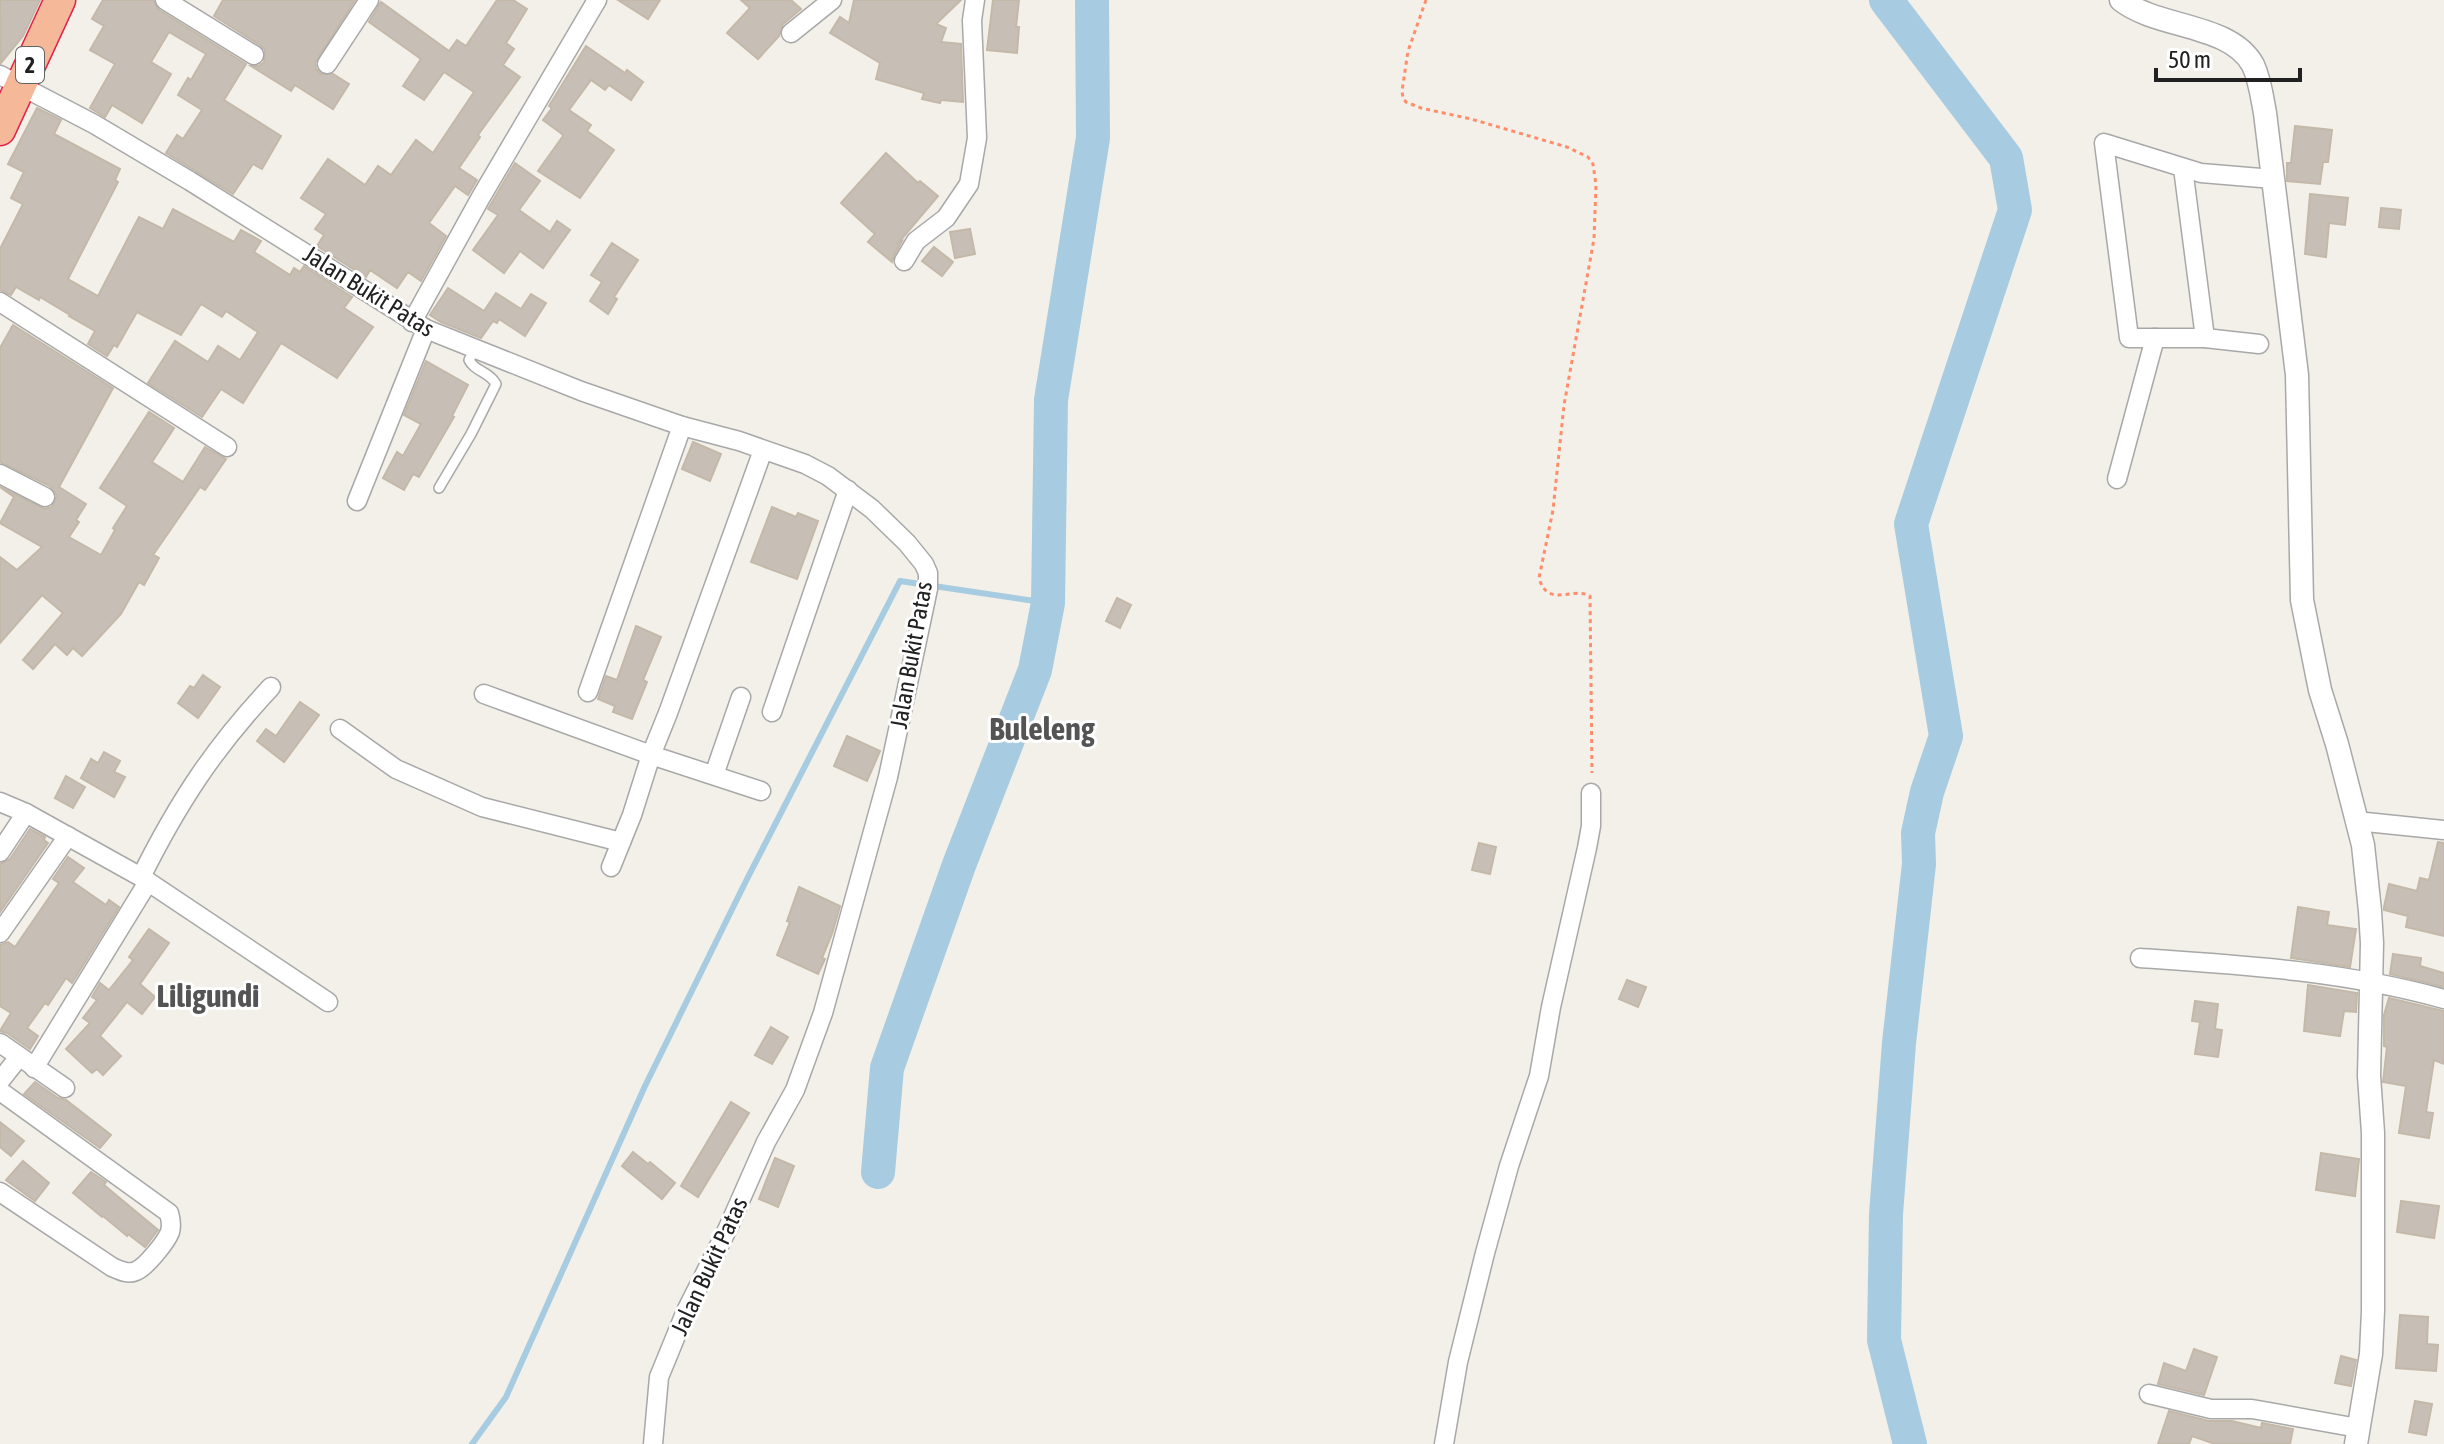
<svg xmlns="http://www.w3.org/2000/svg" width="2444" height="1444" font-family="'Asap Condensed',sans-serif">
<rect width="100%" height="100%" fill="#f2f0e8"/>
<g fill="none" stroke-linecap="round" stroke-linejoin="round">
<!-- stream -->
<polyline stroke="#a7cce1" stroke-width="6" points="472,1444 506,1397 645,1086 746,881 900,581 1048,603"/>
<!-- river -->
<g stroke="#a7cce1" stroke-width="34">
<polyline points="1886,0 2006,158 2015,210 1911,524 1946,736 1927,792 1918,833 1919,864 1899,1043 1886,1214 1884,1340 1910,1444"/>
<polyline points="878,1172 887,1068 959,865 1035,670 1048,603 1051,400 1093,138 1092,0"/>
</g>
</g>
<!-- building -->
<g fill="#c7bfb6" stroke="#c4b8a9" stroke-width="2">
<polygon points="0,0 40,0 23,36 1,63"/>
<polygon points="103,0 153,0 159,10 246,64 224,100 281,136 262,169 253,164 233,194 166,153 177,135 183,139 202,110 178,95 188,78 191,80 206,54 169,32 151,62 171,74 142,123 112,105 105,117 90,108 115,64 90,50 104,26 92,19"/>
<polygon points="223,0 355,0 315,63 316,69 321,74 333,74 349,84 333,109 295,85 291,91 251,66 259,66 264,62 265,50 260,45 214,16"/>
<polygon points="497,0 513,0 527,9 506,43 514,49 503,65 520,77 478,135 480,137 459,168 477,180 468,195 455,186 429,223 446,236 421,281 408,272 397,288 370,270 366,277 317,246 324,235 315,229 326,214 301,198 328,159 365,185 378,166 391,175 416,140 433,153 474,92 444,72 424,100 403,86 421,59 369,22 381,2 449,51 457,40 466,46"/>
<polygon points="618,0 660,0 648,19"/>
<polygon points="741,0 791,0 801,9 783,24 779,36 758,59 727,33 750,8"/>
<polygon points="854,0 961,0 936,24 946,28 941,42 961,44 963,102 941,100 940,103 922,99 924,93 876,79 880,63 830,33 840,17 849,23"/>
<polygon points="993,0 1019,0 1016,27 1019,27 1017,53 987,50"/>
<polygon points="586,46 625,73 627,70 643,82 631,100 609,85 605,90 591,80 569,110 591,125 587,131 614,150 580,198 538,171 563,136 562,134 543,120 552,108 549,106"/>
<polygon points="37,108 61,120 54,134 120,169 115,180 118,182 68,279 98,296 139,217 163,229 173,209 234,242 241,230 261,241 254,252 290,275 294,268 300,272 304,266 352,297 344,308 373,327 337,378 281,343 243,403 221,389 202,417 148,383 175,341 208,362 218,346 240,360 258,332 226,311 222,317 201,304 181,335 137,312 117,347 114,345 107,356 88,344 95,331 69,316 70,315 40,297 39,300 16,287 11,295 0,290 0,249 23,204 11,198 24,172 8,164"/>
<polygon points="2295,126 2332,130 2328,162 2323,162 2320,184 2287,181 2287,163 2291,163"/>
<polygon points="886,153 918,183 920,181 938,196 899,242 902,241 894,255 892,262 868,242 875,234 841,203"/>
<polygon points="515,163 540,181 519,210 550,232 557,221 570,230 543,268 520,251 504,273 473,250 498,215 488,209"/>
<polygon points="2310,194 2348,198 2345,225 2329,223 2326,257 2305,254"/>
<polygon points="2381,208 2401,210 2399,229 2379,227"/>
<polygon points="970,229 975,254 955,258 950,232"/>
<polygon points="612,243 638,260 614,297 617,299 608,314 590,301 602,282 591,275"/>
<polygon points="934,247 953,262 942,276 922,261"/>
<polygon points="448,288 484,311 496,293 521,309 531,294 546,303 525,336 499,319 497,323 493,321 481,338 441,322 430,315"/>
<polygon points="13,325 113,388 59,487 86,504 76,520 79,522 69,537 101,555 115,530 113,528 127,506 100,488 149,412 174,428 152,462 183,482 205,447 226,459 205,490 200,487 153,555 159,558 144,585 139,582 121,614 82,656 73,648 67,655 55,644 33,669 23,660 63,613 42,595 0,643 0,557 17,570 42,547 0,523 14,497 0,487 45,509 52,507 57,496 50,486 0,462 0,348"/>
<polygon points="426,361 468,385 452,416 454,417 419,477 413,474 404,490 383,478 397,452 403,456 421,424 404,415"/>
<polygon points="693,442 721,454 710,481 682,469"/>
<polygon points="772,507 796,517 798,513 818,521 797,579 751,562"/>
<polygon points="1117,598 1131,605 1120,628 1106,621"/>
<polygon points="636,626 661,637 643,680 647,682 632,719 613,712 615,706 598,699 606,676 617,680"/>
<polygon points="203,675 220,687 198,718 178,703 190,686 194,688"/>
<polygon points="300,702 319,715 284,762 257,741 266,729 276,736"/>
<polygon points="847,736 880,751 867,781 834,766"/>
<polygon points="104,752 120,761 114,772 125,777 114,797 81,778 91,759 98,763"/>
<polygon points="66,776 85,787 73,808 55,798"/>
<polygon points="30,829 45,837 44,840 48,843 0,912 0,864 10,859"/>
<polygon points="2438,842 2444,843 2444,936 2406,927 2408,916 2384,910 2384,907 2389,884 2417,891 2420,878 2429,880"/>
<polygon points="1479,843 1496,847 1490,874 1472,870"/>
<polygon points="68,857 84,868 73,882 106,905 109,900 119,907 72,983 66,978 48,1005 45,1003 27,1028 38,1036 30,1049 7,1033 0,1031 11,1013 0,1006 0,945 8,942 15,947 59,883 53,879"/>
<polygon points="799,887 840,906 832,934 822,958 825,959 818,974 777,955 790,922 787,921"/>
<polygon points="2298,907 2329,912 2327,925 2356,929 2350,967 2291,958"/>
<polygon points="149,929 169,943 140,984 155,997 142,1014 127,1002 100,1036 121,1056 103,1075 97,1069 92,1073 66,1049 90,1023 83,1018 97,1000 92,997 100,983 109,990 133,960 129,957"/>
<polygon points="2393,954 2421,958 2420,966 2444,973 2444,987 2390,974"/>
<polygon points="1627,980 1646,987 1638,1007 1619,999"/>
<polygon points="2308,985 2357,993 2356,1012 2344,1011 2340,1036 2304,1031"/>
<polygon points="2389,998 2444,1011 2444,1064 2434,1060 2426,1112 2433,1113 2429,1138 2399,1133 2406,1086 2383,1082 2387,1047 2384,1046 2384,1015"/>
<polygon points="2195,1001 2218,1004 2215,1029 2222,1030 2218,1057 2195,1054 2200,1022 2192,1021"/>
<polygon points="771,1027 788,1037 772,1064 755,1055"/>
<polygon points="35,1082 58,1098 66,1100 111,1135 100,1148 24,1094"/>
<polygon points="731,1102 749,1113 698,1197 681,1186"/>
<polygon points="0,1122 24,1141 11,1156 0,1147"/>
<polygon points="633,1152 648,1164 650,1162 675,1183 662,1199 622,1166"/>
<polygon points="2321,1153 2359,1159 2355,1196 2316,1190"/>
<polygon points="775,1158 794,1166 778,1207 759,1199"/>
<polygon points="23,1161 49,1183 35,1201 6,1180"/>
<polygon points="91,1172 106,1182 104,1185 158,1230 145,1247 128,1234 127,1236 103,1216 102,1217 73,1193"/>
<polygon points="2401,1201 2439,1206 2434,1238 2397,1232"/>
<polygon points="2400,1315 2428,1317 2427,1344 2438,1345 2436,1371 2396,1368"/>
<polygon points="2194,1349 2217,1357 2204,1395 2158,1384 2164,1363 2186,1371"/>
<polygon points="2341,1356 2356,1360 2351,1386 2335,1383"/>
<polygon points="2415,1401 2432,1404 2426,1435 2409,1432"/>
<polygon points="2169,1411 2209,1421 2232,1421 2261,1428 2262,1423 2293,1429 2290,1444 2215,1444 2192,1436 2189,1444 2158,1444"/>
</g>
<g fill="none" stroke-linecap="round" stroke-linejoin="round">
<defs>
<path id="service" d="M439 488 471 434 496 384C490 372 474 371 469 360L475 349"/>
<g id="minor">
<polyline points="165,0 254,55"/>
<polyline points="791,33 832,0"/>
<polyline points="327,64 369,0"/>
<polyline points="0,75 94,124 190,181 426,329 581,391 682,426 739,441 805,464 828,476 872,509 907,543 924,564 928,573 928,589 888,777 823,1013 795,1090 766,1142 728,1228 686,1311 666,1360 659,1377 653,1444"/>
<polyline points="2183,168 2205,338"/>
<polyline points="904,261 916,241 946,218 969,184 977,138 972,20 975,0"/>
<polyline points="0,302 227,447"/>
<polyline points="412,322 481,197 597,0"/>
<polyline points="2259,344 2205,338 2129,338 2104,143 2201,173 2273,179"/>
<polyline points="0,474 45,497"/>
<polyline points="2117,479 2155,338"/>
<polyline points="357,501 426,329"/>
<polyline points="588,692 682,426"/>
<polyline points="484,694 651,755 668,713 763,450"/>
<polyline points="772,712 848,490"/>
<polyline points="340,729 396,769 482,807 621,842"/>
<polyline points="714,775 741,697"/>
<polyline points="0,802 26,813 141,877 328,1002"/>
<polyline points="2356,821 2444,830"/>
<polyline points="0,852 26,813"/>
<polyline points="611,867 632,815 651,755 761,791"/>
<path d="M141 877C178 803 213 749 271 687"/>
<polyline points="0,933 68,836"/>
<path d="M2140 958C2243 965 2344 971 2444 999"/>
<polyline points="0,1043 65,1088"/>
<polyline points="34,1068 148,882"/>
<polyline points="0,1081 19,1057"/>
<path d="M0 1091 169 1213C171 1220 172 1225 170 1232 166 1242 146 1267 136 1271 128 1275 119 1270 112 1267L0 1192"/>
<polyline points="2149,1394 2211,1409 2252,1409 2358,1428"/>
<polyline points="1444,1444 1458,1362 1485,1253 1509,1166 1539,1076 1551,1007 1587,848 1591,826 1591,793"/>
</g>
<path id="tertiary" d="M2121 0C2158 29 2230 23 2253 65 2260 80 2262 97 2265 113L2297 375 2302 600 2320 690 2337 744 2363 845 2370 911 2372 943 2369 1076 2373 1133V1311L2371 1354 2356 1444"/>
<polyline id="trunk" points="0,130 60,0"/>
</defs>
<!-- service casing -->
<use href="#service" stroke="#a8a8a8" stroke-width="12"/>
<!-- minor casing -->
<use href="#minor" stroke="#a8a8a8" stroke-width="21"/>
<!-- tertiary casing -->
<use href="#tertiary" stroke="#a8a8a8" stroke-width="25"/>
<!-- trunk casing -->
<use href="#trunk" stroke="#e2224b" stroke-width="33"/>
<!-- path -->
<path stroke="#ff8d6b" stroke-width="3" stroke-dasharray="4 4" stroke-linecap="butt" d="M1426 0 1408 51 1402 91 1403 98 1406 102 1421 108 1471 119 1567 147 1588 157 1593 164 1596 185 1594 239 1564 405 1553 510 1539 578C1548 609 1573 586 1590 596L1592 773"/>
<!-- service -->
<use href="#service" stroke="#fff" stroke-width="9"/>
<!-- minor -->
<use href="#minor" stroke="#fff" stroke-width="18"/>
<!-- tertiary -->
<use href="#tertiary" stroke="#fff" stroke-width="22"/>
<!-- trunk -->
<use href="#trunk" stroke="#f5b899" stroke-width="30"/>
</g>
<g text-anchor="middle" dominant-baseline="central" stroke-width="6" stroke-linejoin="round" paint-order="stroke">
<!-- shield labels -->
<rect fill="#fff" stroke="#646464" stroke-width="2" x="16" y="47" width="28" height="36" rx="6"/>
<g font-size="22" font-weight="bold" fill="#212121">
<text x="30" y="65">2</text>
</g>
<!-- street labels -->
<g font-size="24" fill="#212121" stroke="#fff">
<text transform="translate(369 291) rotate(32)">Jalan Bukit Patas</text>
<text transform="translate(911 655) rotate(-80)">Jalan Bukit Patas</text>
<text transform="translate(709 1266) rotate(-65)">Jalan Bukit Patas</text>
</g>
<!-- district labels -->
<g font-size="32" font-weight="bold" fill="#545454" stroke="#fff">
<text x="1042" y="728">Buleleng</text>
<text x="208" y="995">Liligundi</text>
</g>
</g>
<!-- scale -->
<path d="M2156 68v12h144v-12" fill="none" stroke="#212121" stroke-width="4"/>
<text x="2168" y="68" font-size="24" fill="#212121" stroke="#ffffff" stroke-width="6" paint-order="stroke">50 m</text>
</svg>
